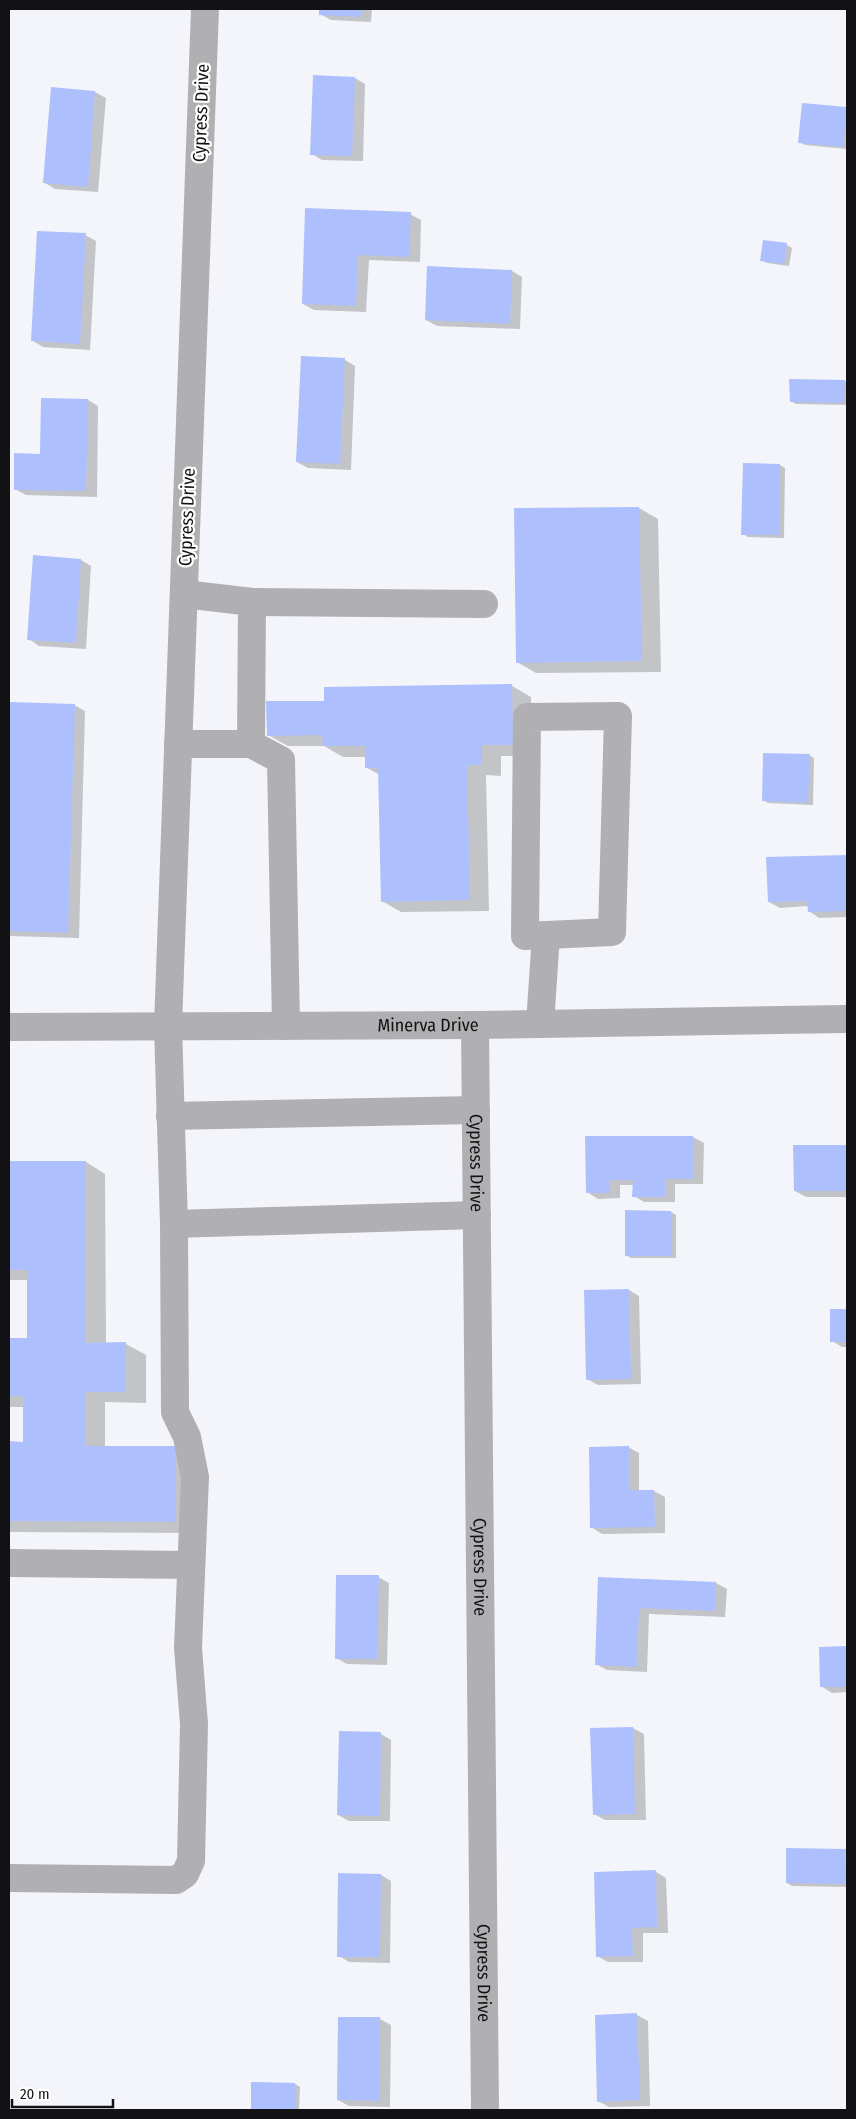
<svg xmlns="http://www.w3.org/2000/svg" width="856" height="2119" font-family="'Fira Sans Condensed',sans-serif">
<rect width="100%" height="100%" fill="#f4f5fb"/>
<!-- shadow -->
<g fill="#0003">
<polygon points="321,9 372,9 371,22 331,20 320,14"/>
<polygon points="355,78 365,84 363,161 322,160 312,154"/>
<polygon points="52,89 95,92 106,98 98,192 55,189 45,183"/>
<polygon points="803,104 847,108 847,149 805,145 800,142"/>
<polygon points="306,210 410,214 421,220 420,262 369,260 366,312 314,310 303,304"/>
<polygon points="85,235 96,241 90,350 43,347 33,341"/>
<polygon points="787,245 792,248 789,266 767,263 762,260"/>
<polygon points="512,271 522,277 520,329 437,326 426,320"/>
<polygon points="345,360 355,366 351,470 308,468 297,462"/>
<polygon points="845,381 847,382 847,405 796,404 791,401"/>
<polygon points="88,400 98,406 97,497 26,495 15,489"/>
<polygon points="9,426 10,427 10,459 9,459"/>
<polygon points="780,465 785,468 784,538 748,537 743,534"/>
<polygon points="639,508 658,519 661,672 536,673 517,662"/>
<polygon points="81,560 91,566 86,649 39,646 29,639"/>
<polygon points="512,686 531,697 532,756 501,756 501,776 486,775 489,911 401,912 382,901 380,775 367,768 366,757 343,757 324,746 288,746 268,735 326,702"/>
<polygon points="9,703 74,705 85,711 79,938 9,936"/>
<polygon points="809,755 814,758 813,805 768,803 763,800"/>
<polygon points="847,856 847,917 819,918 809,911 808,906 780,908 769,902 768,859"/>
<polygon points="587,1137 693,1137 704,1143 703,1184 675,1184 675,1202 644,1202 634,1196 634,1185 620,1185 620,1198 598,1199 587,1192"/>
<polygon points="795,1146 847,1146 847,1197 806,1197 795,1191"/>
<polygon points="86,1162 105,1174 106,1344 126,1344 146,1355 146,1403 105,1402 105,1447 176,1447 195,1533 9,1532 9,1443 24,1443 24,1407 9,1407 9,1339 28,1339 28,1280 9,1280 9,1163"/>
<polygon points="671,1212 676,1215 676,1258 631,1258 626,1255"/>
<polygon points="629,1290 639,1296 641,1384 598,1385 587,1379"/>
<polygon points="847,1310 847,1347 842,1347 832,1341 832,1311"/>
<polygon points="628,1447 639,1453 639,1491 654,1491 665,1497 665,1533 602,1534 591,1527"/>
<polygon points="378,1577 389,1583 387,1665 347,1664 336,1658"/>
<polygon points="600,1578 716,1583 727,1589 725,1617 649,1614 647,1672 607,1670 596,1664"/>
<polygon points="820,1648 847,1648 847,1692 832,1693 821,1686"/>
<polygon points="633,1728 644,1734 646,1820 605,1820 594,1814"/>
<polygon points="381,1734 391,1740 390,1821 349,1821 338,1815"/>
<polygon points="845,1850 847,1887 792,1886 787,1883"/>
<polygon points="656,1872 666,1878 668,1933 643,1933 643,1962 608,1962 597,1956"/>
<polygon points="381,1875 391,1881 390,1963 349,1962 339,1956"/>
<polygon points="637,2015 648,2021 650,2106 609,2107 598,2101"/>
<polygon points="339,2018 380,2019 391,2025 390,2107 349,2106 338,2100"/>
<polygon points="252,2083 295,2084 300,2087 299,2110 252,2110"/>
</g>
<!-- building -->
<g fill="#aebffe">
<polygon points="319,9 361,9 361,17 319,15"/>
<polygon points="313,75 355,77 352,156 310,155"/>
<polygon points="51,87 95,91 88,187 43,183"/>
<polygon points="802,103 847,107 843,147 798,143"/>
<polygon points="305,208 411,212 409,257 358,255 356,306 302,304"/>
<polygon points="37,231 86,233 80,344 31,341"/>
<polygon points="763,240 787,243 784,264 760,261"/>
<polygon points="427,266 512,270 510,324 425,320"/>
<polygon points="301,356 345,358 340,464 296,462"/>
<polygon points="789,379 845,380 844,403 790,402"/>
<polygon points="41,398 88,399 86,491 14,490 14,453 40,454"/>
<polygon points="743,463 780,464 779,535 741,535"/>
<polygon points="639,507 642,661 516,663 514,508"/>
<polygon points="33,555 81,559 76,643 27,640"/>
<polygon points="512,684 513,745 482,745 482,765 467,765 470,900 381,902 378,768 365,768 365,746 323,746 322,735 267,736 266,701 324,701 324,687"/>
<polygon points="9,702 75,704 68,933 9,931"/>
<polygon points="763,753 810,754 808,803 762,801"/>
<polygon points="847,855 846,911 808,912 807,901 768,902 766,857"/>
<polygon points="585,1136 693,1136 693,1179 665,1179 665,1197 632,1197 633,1180 610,1180 609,1193 586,1193"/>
<polygon points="793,1145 847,1145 847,1191 794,1191"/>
<polygon points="9,1161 86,1161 86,1343 126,1342 126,1392 86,1392 86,1446 176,1446 176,1522 9,1521 9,1441 23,1442 23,1396 9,1396 9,1338 27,1338 27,1270 9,1270"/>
<polygon points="625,1210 671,1211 671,1256 625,1256"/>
<polygon points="629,1289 631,1379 586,1380 584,1290"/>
<rect x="830" y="1309" width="17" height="33"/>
<polygon points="629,1446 629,1490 654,1490 655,1527 590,1528 589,1447"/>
<polygon points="336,1575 379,1575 377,1659 335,1659"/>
<polygon points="598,1577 716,1582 715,1611 639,1608 637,1667 595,1665"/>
<polygon points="847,1646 847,1687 820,1687 819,1647"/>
<polygon points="633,1727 635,1814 593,1815 590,1728"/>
<polygon points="339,1731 381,1732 380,1816 337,1815"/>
<polygon points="786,1848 846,1849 845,1884 786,1883"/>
<polygon points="656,1870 657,1927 632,1928 633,1956 596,1957 594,1872"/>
<polygon points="338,1873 381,1874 380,1957 337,1957"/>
<polygon points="637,2013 640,2100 597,2102 595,2015"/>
<polygon points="338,2017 380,2017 379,2101 337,2100"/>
<polygon points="251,2082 295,2083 295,2110 251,2110"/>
</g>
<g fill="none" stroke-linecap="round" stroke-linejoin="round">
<!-- minor -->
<g stroke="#b0b0b2" stroke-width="28">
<polyline points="205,9 168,1026 174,1224 477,1215"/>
<polyline points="184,594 252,602 251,744"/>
<polyline points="252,602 484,604"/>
<polygon points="618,716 612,932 525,936 527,717"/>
<polyline points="178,744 251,744 281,760 286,1026"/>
<polyline points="540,1024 546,935"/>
<path id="s1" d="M475 1025 485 2110"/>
<path id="s2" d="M9 1027 475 1025 847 1019"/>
<polyline points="170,1116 476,1110"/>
<polyline points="9,1563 191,1565"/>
<polyline points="9,1878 176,1880 185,1874 191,1861 194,1724 188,1648 195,1477 187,1437 175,1412 174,1224"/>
</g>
</g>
<g text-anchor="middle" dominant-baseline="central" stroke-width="4.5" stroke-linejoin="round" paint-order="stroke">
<!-- street labels -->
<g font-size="18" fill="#121214" stroke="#fff">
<text transform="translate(201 113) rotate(-88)">Cypress Drive</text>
<text transform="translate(187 517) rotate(-88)">Cypress Drive</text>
<text stroke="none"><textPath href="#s2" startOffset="419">Minerva Drive</textPath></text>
<text stroke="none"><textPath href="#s1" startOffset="138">Cypress Drive</textPath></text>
<text stroke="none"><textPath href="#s1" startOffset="542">Cypress Drive</textPath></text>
<text stroke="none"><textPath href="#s1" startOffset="948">Cypress Drive</textPath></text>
</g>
</g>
<!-- border -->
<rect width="856" height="2119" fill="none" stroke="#121214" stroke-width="20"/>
<!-- scale -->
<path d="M12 2099v8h101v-8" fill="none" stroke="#121214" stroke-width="2.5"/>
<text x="20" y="2099" font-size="15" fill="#121214" stroke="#ffffff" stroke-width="4" paint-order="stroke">20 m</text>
</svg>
